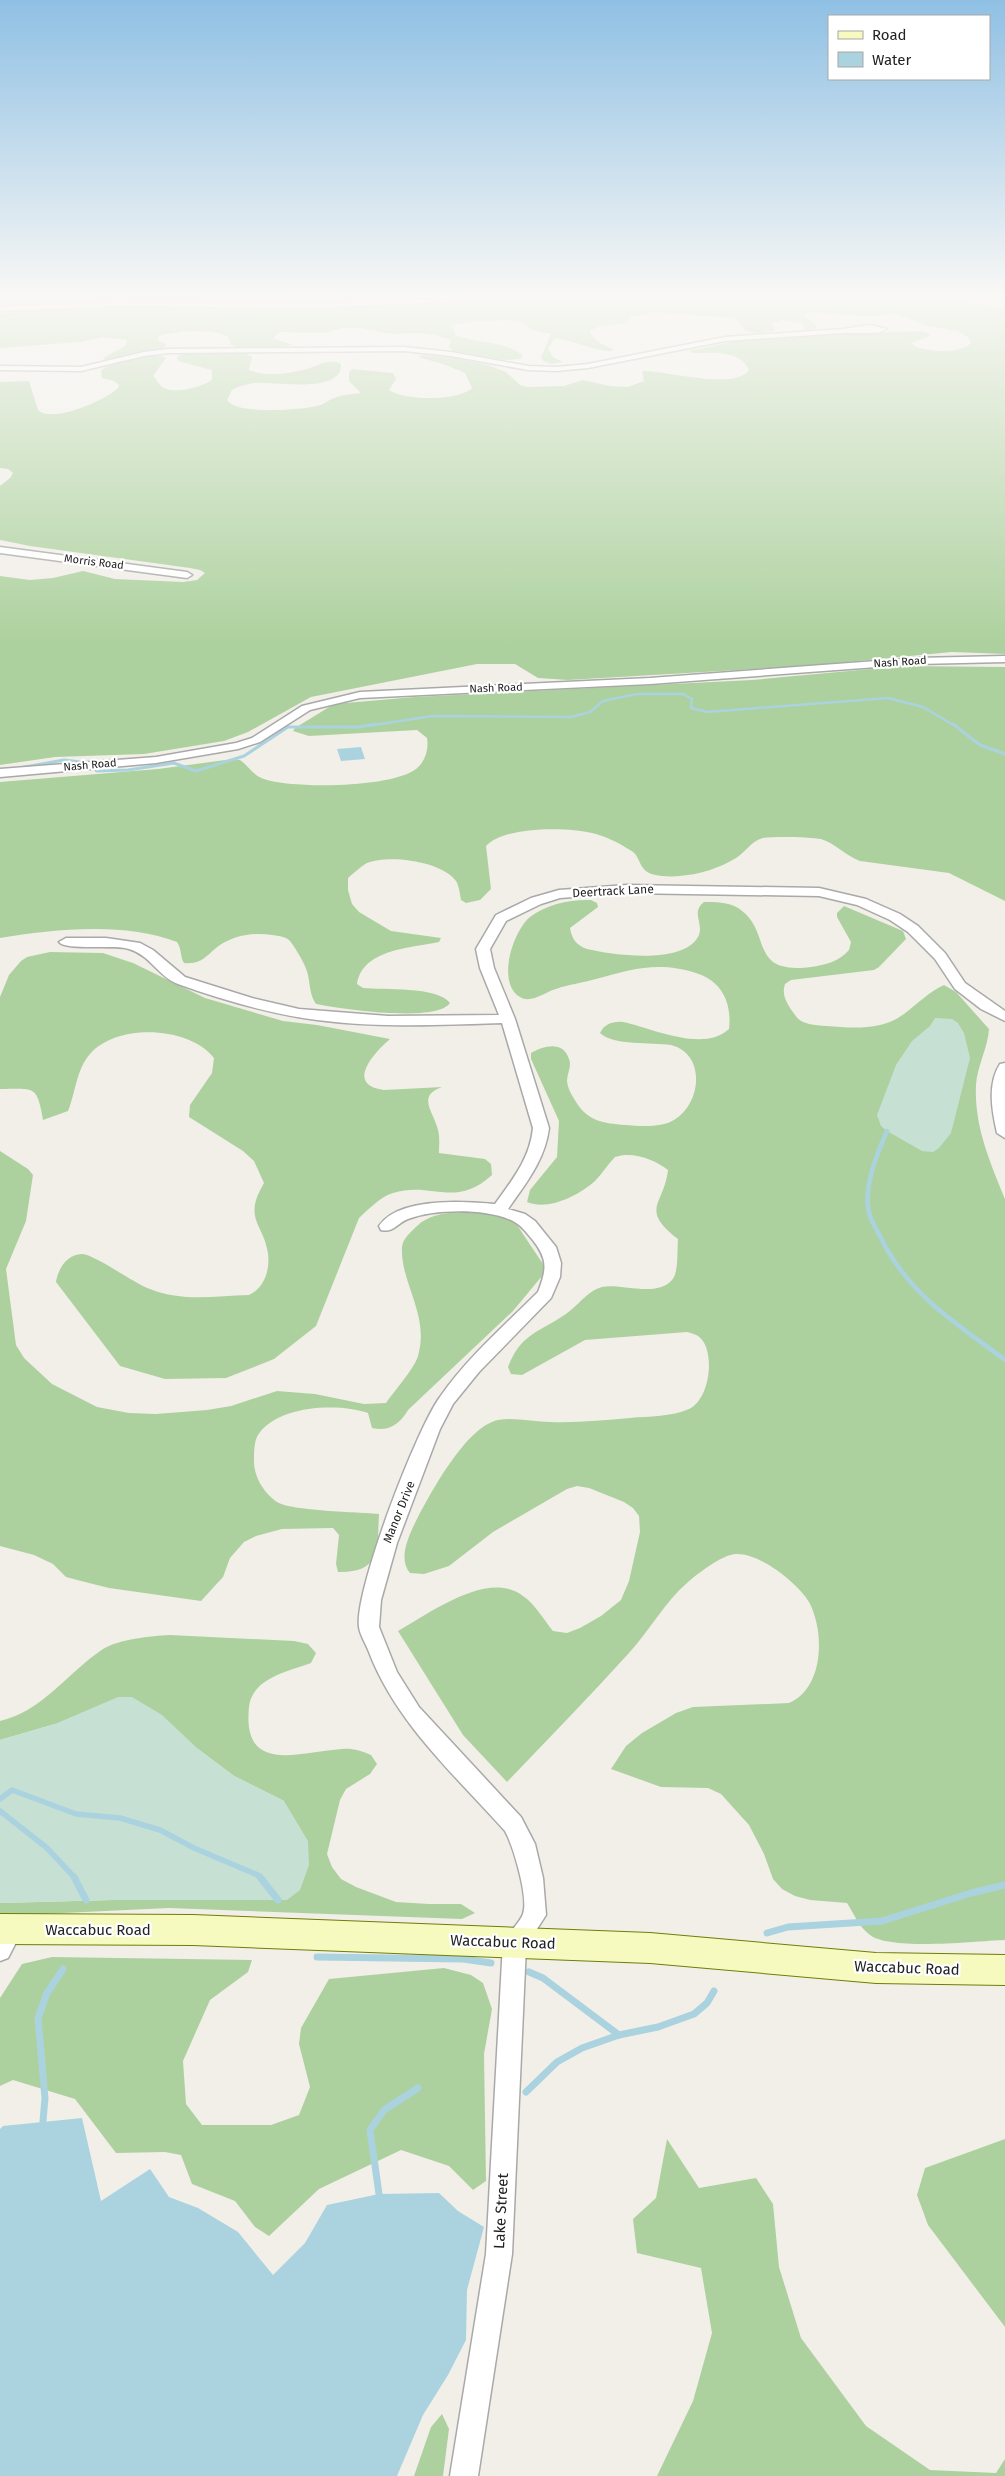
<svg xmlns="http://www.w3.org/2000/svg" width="1005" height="2476" font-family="'Fira Sans',sans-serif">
<rect width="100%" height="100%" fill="#f2efe9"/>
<!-- forest -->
<g fill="#add19e">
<path d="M0 297H451C401 300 350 304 300 304 200 304 100 297 0 307Z"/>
<path d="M568 297H945L1005 309V654L952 652 805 666 568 680 538 678 515 664H477L311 697 248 732 224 741 144 754 55 757 0 765V576L30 580 53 578 83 571 115 579 183 582 197 580 205 573 200 570 190 568 30 546 0 540V486L10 478 13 473 8 469 0 468V382L29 381 38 410C52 424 106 400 118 388L119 385 114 381 102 378 101 371 104 368C118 362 153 349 166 358L153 376C157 380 160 386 164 388 176 394 202 387 212 380V370L178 361 177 357 183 354 245 353 252 357 249 370C266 377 286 374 303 370 317 367 328 357 341 364 343 395 272 381 254 383 247 384 239 386 232 390L227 400C235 415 302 410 317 406 324 405 328 400 334 398 342 395 353 394 361 393L349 381V372L352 369 393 373 396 379 389 390C404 401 459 401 472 388L465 373 446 365 418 357 421 355 455 358 488 365 506 372 520 385 527 387 564 386 583 380 610 386 628 387 644 381 642 371C665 370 735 391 749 370 739 349 712 353 693 353L689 351 740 340 812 335 920 331 931 334 930 336 911 343C919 353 963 354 971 343L969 338 958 331 928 326 896 314 867 316 808 312 804 315 816 325V328L805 330 803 323 781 320 772 324 775 330 773 331 757 333 745 331 737 320 733 318 656 312 631 317 626 324 603 325 591 330 590 333 598 342 614 350 611 351C595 352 563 336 554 339L548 349 553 357 563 362 552 364 543 361 541 357 551 334 533 330 519 321 512 320 466 322 452 325 456 335C477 344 503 340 522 355L521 359 503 360 453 351 449 347 451 340 436 335 418 333 391 334 362 328H342L326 333 280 332 273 338 292 345 282 347H236L231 345 228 337C216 328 173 331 159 336L157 340 167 345 163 348 105 360 103 358 125 346 127 340 103 337 80 342 0 348V314L18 312 154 306 327 308Z"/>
<path d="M903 666 1005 667V901L949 873 860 861C846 856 835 843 821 839 811 837 773 836 763 838 751 841 746 852 736 858 720 868 698 875 679 876 669 877 649 877 643 868 638 861 638 854 630 850 619 843 605 836 592 833 566 827 505 826 486 846L491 889 480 900 466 903 461 900C460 894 459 886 456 881 442 861 388 854 367 863 360 867 354 873 348 878V890L352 904 359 912 391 931 441 938 439 942C413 948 363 948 357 984L363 988C384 990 437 986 450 1003 436 1023 340 1009 316 1004 310 996 310 985 308 975 306 965 296 949 290 941 285 936 278 936 272 935 254 932 235 935 220 945 207 954 203 965 184 963 180 957 182 949 177 942 125 922 55 929 0 938V782L158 769 233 759 240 760C249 766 252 775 264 779 293 789 391 788 416 769 425 762 429 749 427 738L417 730 309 736 293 731 295 728 334 704 415 697 752 680Z"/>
<path d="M591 900 597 903 598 907 570 928C572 939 576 945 587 949 613 955 682 965 698 937 705 924 690 913 704 902 714 902 729 902 738 908 774 931 746 975 811 967 825 965 840 961 849 950L851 942 837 917V913L844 906 903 931 906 939 879 967 874 970 791 980 785 984C781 996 788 1005 795 1015 801 1025 815 1025 826 1026 853 1028 881 1031 904 1014 917 1004 929 992 944 985L956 992 989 1029C988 1048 977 1066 976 1085 974 1126 990 1162 1005 1199V1940C976 1941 891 1951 870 1935 859 1927 854 1914 847 1903L810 1900 795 1896 782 1889 773 1879 764 1854 749 1825 721 1794 708 1788 661 1787 611 1769 626 1746 642 1733 676 1713 693 1707 789 1703C824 1688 825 1632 809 1602 798 1583 759 1552 735 1554 722 1555 697 1574 687 1583 665 1602 649 1631 629 1653 589 1697 548 1739 507 1782L463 1735 398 1631C429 1614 488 1569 523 1596 535 1604 544 1620 553 1631L567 1633 580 1628 601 1616 621 1600 629 1581 640 1532 639 1516 633 1508 624 1502 589 1488 577 1486 567 1489 493 1532 449 1566 424 1574 410 1573C397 1558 410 1533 418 1517 432 1491 466 1427 498 1420 514 1417 534 1422 551 1422 577 1423 604 1420 630 1418 649 1416 672 1417 689 1409 711 1399 716 1348 698 1336 695 1334 691 1333 687 1332L585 1340 522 1375 511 1374 508 1367C512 1357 516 1349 524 1341 538 1328 557 1322 571 1310 582 1301 588 1291 602 1287 622 1283 656 1298 672 1280 679 1272 677 1250 678 1239 639 1209 664 1205 668 1170 654 1159 632 1151 615 1157 608 1164 602 1174 595 1181 578 1196 548 1211 527 1202L530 1190 557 1157 559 1121 531 1059V1053C543 1046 563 1040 569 1059 572 1066 567 1074 567 1081 568 1090 572 1095 576 1102 589 1122 603 1123 625 1125 640 1126 661 1128 674 1120 702 1103 706 1054 671 1045 651 1042 614 1046 600 1033 604 1024 613 1021 623 1022 652 1028 703 1053 729 1029 732 1003 722 981 696 973 659 961 632 969 596 979 583 983 569 984 556 989 545 992 531 1004 520 997 496 983 513 931 530 917 546 904 572 899 591 900Z"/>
<path d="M50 952 103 953 133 963 205 998 283 1021 317 1025 390 1039C375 1052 344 1085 384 1090L442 1087C416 1096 434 1112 438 1130 440 1137 439 1146 439 1153L485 1159 491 1164 492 1175C455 1209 432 1181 393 1193 380 1197 369 1209 359 1218L316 1326 274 1359 226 1378 165 1379 120 1366 56 1282C58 1269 67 1254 82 1254 96 1255 133 1283 150 1289 182 1302 215 1296 249 1295 267 1287 272 1263 266 1245 264 1235 257 1226 255 1216 253 1203 258 1194 264 1183L254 1161 243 1151 189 1117 190 1105 212 1073 214 1058C189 1026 117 1023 90 1054 76 1070 76 1092 68 1111L43 1120C37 1084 34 1089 0 1089V997L9 975 21 961 27 957Z"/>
<path d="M0 1151 28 1169 33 1175 26 1221 6 1269 16 1345 24 1358 52 1384 97 1407 129 1413 156 1414 207 1410 231 1406 277 1391 315 1394 364 1404 386 1403C395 1390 414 1369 418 1356 430 1315 400 1283 402 1247 403 1238 411 1232 417 1226 439 1205 485 1213 513 1219L547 1270 513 1311 408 1410C400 1424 389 1432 372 1428L368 1413C338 1403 278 1405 258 1435 254 1441 254 1453 254 1461 254 1477 264 1493 277 1502 290 1511 360 1512 379 1514 377 1548 382 1573 338 1572L336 1564 339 1535 333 1528 282 1529 256 1536 244 1542 230 1558 223 1577 201 1601 109 1588 81 1581 66 1577 53 1564 34 1555 0 1546Z"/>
<path d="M170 1635 294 1641 308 1644 316 1653 311 1663C289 1671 252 1678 249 1707 242 1775 298 1752 342 1749 352 1748 362 1751 371 1755L377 1764 370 1774 346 1789 340 1800 327 1854 332 1867 341 1879 356 1887 396 1902 429 1904H461L475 1913 462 1919 169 1908 0 1916V1903L113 1900H287L284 1801 234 1776 198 1749 55 1724 0 1740V1721C43 1711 67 1673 103 1649 120 1639 150 1636 170 1635Z"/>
<polygon points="52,1957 252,1960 248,1972 210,2000 183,2061 186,2104 202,2125 271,2125 299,2115 310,2087 299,2044 301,2028 329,1979 444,1968 471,1975 483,1983 492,2009 484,2054 486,2181 473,2190 449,2166 401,2150 319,2189 269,2236 255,2227 235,2201 192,2184 181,2155 165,2152 116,2153 75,2099 13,2080 0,2086 0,1998 22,1964"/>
<polygon points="667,2139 699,2188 756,2178 773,2204 779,2267 801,2338 866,2426 930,2470 996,2473 1005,2459 1005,2476 657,2476 693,2401 712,2333 701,2268 637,2253 633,2219 656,2198"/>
<polygon points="1005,2139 1005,2327 928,2225 917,2195 925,2168"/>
<polygon points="442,2414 449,2429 443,2476 414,2476 431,2427"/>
</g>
<!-- wetland -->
<g fill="#c6e0d4">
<polygon points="935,1018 952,1019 958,1023 964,1033 970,1058 951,1133 939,1148 933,1152 922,1151 887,1131 881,1126 877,1115 896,1065 912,1041 930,1026"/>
<polygon points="118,1697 132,1697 162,1715 198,1749 234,1776 284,1801 308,1841 309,1865 300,1890 287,1900 113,1900 0,1903 0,1740 55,1724"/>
</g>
<!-- water -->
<g fill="#aad3df">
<polygon points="361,747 365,759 341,761 337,749"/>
<polygon points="82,2118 101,2201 150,2169 169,2197 198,2208 238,2232 273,2275 305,2243 327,2205 379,2194 439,2193 458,2211 484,2227 467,2290 466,2340 448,2375 423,2415 397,2476 0,2476 0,2129 3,2126"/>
</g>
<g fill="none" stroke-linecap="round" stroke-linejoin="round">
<!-- stream-far4 -->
<polyline stroke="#aad3df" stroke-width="2.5" points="368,726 432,716 571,717 590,712 603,701 637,694 683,694 692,699 691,708 707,712 888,698 923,707 955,726"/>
<!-- stream-far3 -->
<g stroke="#aad3df" stroke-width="3">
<polyline points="953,724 980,745 1005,754"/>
<polyline points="92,767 97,771 128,770 174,763 196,771 244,756 288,727 359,727 376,724"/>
<polyline points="19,768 64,760 89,763"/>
</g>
<!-- stream-far2 -->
<path stroke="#aad3df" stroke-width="4.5" d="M887 1131C877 1154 865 1183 868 1208 869 1218 875 1227 880 1236 908 1295 955 1322 1005 1360"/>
<!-- stream-far1 -->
<g stroke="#aad3df" stroke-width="5.5">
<polyline points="0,1799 12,1790 76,1814 120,1818 160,1830 194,1848 258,1875 261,1879"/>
<polyline points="0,1811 47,1848 76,1879"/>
</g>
<!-- stream -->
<g stroke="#aad3df" stroke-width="7">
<polyline points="74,1877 86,1900"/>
<polyline points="260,1877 278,1900"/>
<polyline points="767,1933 788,1927 882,1921 971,1893 1005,1885"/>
<polyline points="317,1957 463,1959 491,1963"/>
<polyline points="529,1972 543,1978 619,2035"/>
<polyline points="526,2092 557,2062 582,2048 619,2035 658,2027 694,2014 707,2003 714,1991"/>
<polyline points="43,2121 45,2098 38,2018 47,1993 63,1969"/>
<polyline points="379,2194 370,2130 384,2110 418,2088"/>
</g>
<defs>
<g id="minor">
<polygon points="459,297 509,297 506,299 318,308 119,306 0,311 0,307 119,302 318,304"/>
<polygon points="870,325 887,329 878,333 843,333 725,341 588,368 556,371 528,370 451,356 404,351 168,353 144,356 81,371 0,370 0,366 81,367 144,352 168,349 404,347 451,352 528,366 556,367 588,364 725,337 843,329"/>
<polygon points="0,547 187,572 192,575 187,578 0,553"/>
<polygon points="1005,656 1005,662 917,664 650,684 360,698 310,710 260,742 238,749 156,763 0,777 0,769 156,757 236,743 252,738 302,706 360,692 650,678 917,658"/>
<path d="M627 885 819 888 866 899 900 914 918 926 945 953 965 983 1005 1011V1021L981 1009 955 989 935 959 908 932 890 920 857 905 819 896 627 893 560 898 541 904 506 921 490 949 494 968 515 1019 549 1128C545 1160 526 1183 508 1209L525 1214 535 1221 556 1247 561 1263 560 1277 551 1298 479 1372 453 1404 440 1429 397 1543 381 1600 379 1627 397 1672 419 1707 521 1817 535 1844 543 1878 546 1915 526 1946 512 2254 478 2476H450L486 2254 503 1943C508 1933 519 1924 523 1914 529 1898 513 1845 505 1831 455 1775 396 1723 369 1652 366 1644 360 1635 359 1627 354 1591 417 1428 440 1397 467 1358 505 1325 538 1292 547 1269 548 1259 532 1239 526 1232 521 1225 513 1221 486 1208 435 1209 408 1219 397 1223 394 1233 381 1230L379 1226C398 1197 464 1201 495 1204 512 1180 530 1159 533 1128L502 1023C441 1025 378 1028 317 1020 270 1014 223 1000 178 984 159 977 150 955 129 949 115 944 66 951 59 942L66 938H106L140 943 153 950 185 977 252 998 299 1009 388 1016 499 1015 480 968 476 949 496 915 531 898 559 890Z"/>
<path d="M1005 1063V1138L997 1133C992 1111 987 1084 1000 1064Z"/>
<polygon points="12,1919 20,1922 23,1929 8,1958 0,1961 0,1929 4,1922"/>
</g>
<polygon id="secondary" points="0,1914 193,1915 650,1933 876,1953 1005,1955 1005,1985 876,1983 650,1963 193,1945 0,1944"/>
</defs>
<!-- minor casing -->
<use href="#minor" stroke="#a9a9a9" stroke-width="3"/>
<!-- secondary casing -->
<use href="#secondary" stroke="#707d05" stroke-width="2"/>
<!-- minor -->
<use href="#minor" fill="#fff" fill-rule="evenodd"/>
<!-- secondary -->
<use href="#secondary" fill="#f7fabf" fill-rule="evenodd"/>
</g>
<!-- sky -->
<linearGradient id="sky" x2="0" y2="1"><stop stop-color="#8fc0e4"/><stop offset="0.46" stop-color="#f9f8f5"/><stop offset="1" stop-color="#f9f8f5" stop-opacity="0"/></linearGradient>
<rect width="1005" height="644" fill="url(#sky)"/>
<g text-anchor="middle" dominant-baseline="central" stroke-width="4.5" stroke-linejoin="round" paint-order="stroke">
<!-- far-street labels -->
<g font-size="11" fill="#222" stroke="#fff">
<text transform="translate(94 562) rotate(7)">Morris Road</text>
<text transform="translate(900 662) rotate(-4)">Nash Road</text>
<text transform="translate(496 688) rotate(-2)">Nash Road</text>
<text transform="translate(90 765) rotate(-5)">Nash Road</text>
</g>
<!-- street labels -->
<g font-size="12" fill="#222" stroke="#fff">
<text transform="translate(613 891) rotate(-3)">Deertrack Lane</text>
<text transform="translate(399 1512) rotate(-68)">Manor Drive</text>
</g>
<!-- near-street labels -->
<g font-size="15" fill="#222" stroke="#fff">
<text x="98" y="1930">Waccabuc Road</text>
<text transform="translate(503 1942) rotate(2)">Waccabuc Road</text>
<text transform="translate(907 1968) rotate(2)">Waccabuc Road</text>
<text transform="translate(501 2211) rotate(-87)">Lake Street</text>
</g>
</g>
<!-- legend -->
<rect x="828" y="15" width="162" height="65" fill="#ffffff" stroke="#a7a7a7"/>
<rect x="838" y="31" width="25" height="8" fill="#f7fabf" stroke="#a7a7a7"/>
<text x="872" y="40" font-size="15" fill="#222222">Road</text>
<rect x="838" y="52" width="25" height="15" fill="#aad3df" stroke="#a7a7a7"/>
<text x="872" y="65" font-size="15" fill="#222222">Water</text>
</svg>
